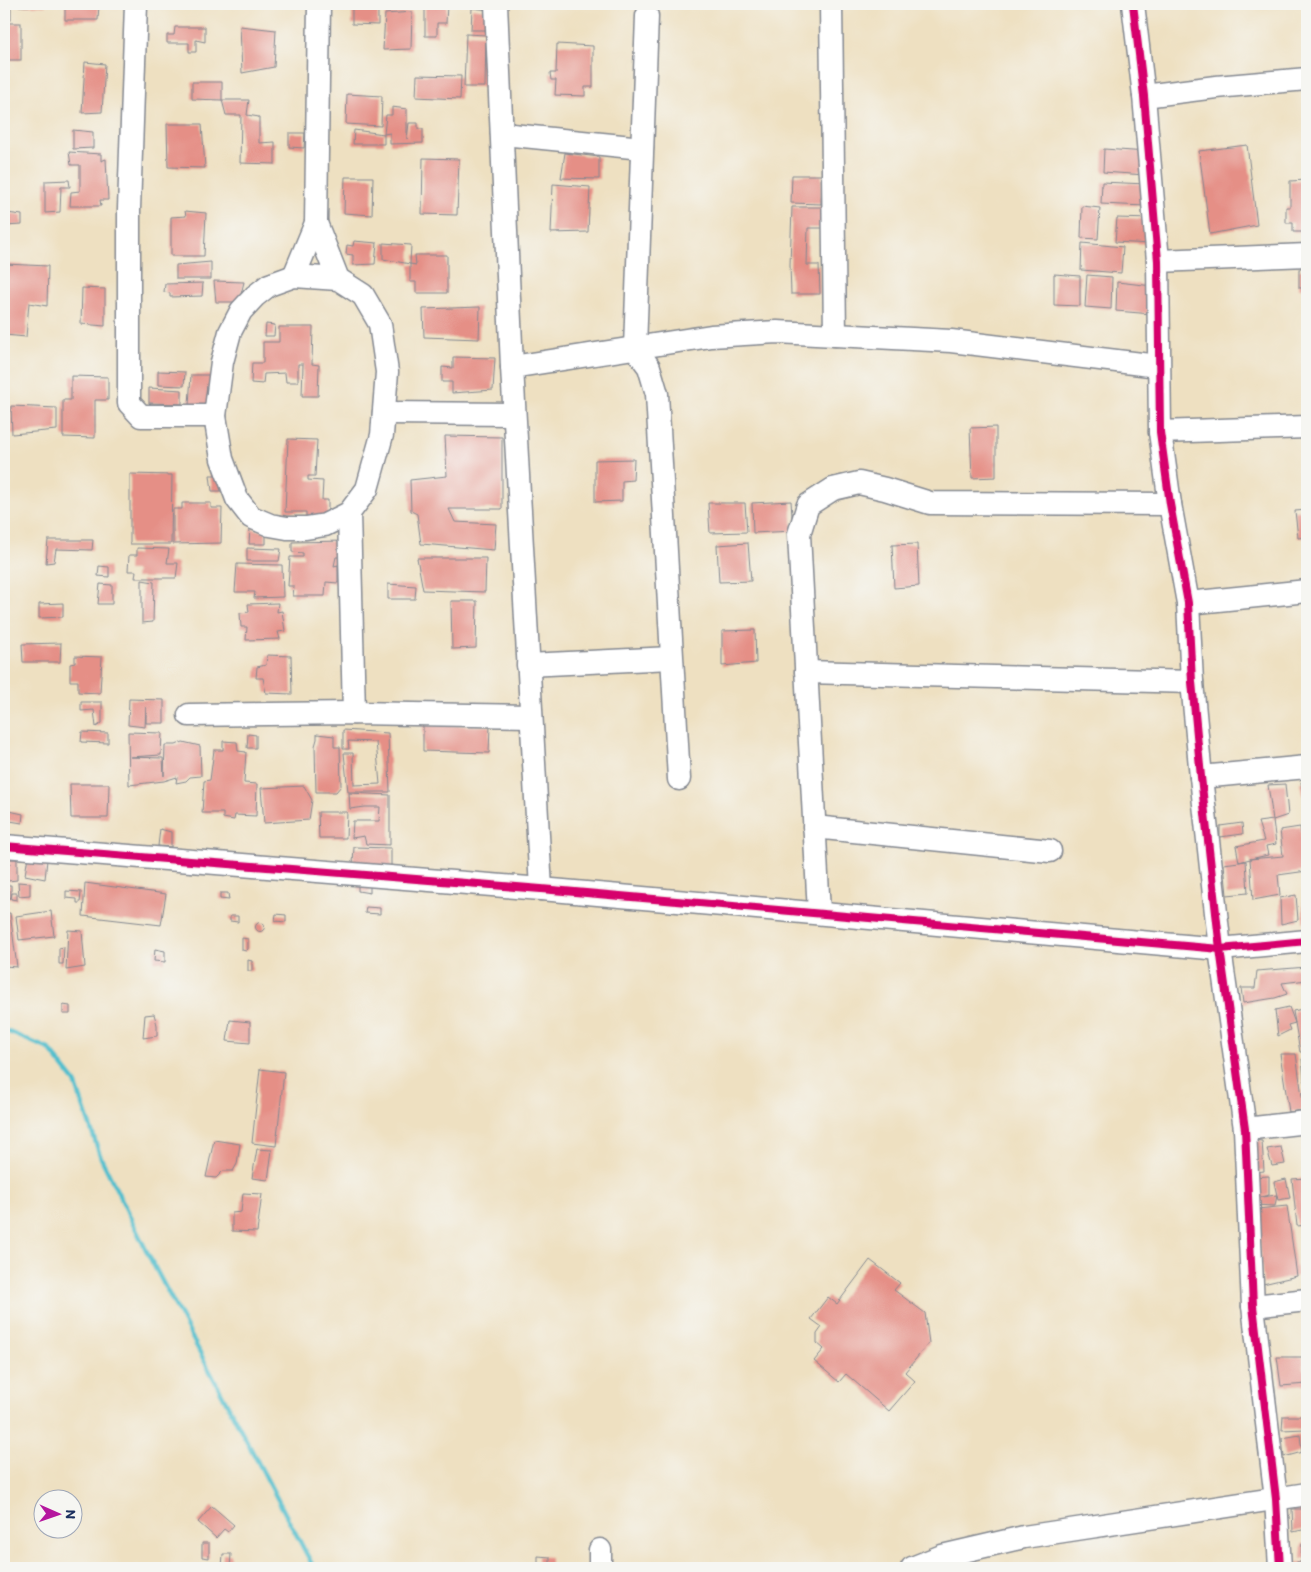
<svg xmlns="http://www.w3.org/2000/svg" width="1311" height="1572" font-family="Itim,sans-serif">
<rect width="100%" height="100%" fill="#f6f6f2"/>
<filter id="ink" filterUnits="userSpaceOnUse"><feTurbulence type="fractalNoise" baseFrequency=".02" numOctaves="2"/><feDisplacementMap in="SourceGraphic" scale="10" xChannelSelector="R" yChannelSelector="G"/><feConvolveMatrix kernelMatrix="1 2 1 2 8 2 1 2 1" color-interpolation-filters="sRGB"/></filter>
<filter id="wash" filterUnits="userSpaceOnUse"><feTurbulence type="fractalNoise" baseFrequency=".0096" numOctaves="4" result="noise"/><feDisplacementMap in="SourceGraphic" scale="20" xChannelSelector="R" yChannelSelector="G"/><feGaussianBlur stdDeviation="1.12" result="paint"/><feColorMatrix in="noise" values="0 0 0 0 0 0 0 0 0 0 0 0 0 0 0 0 0 1.4 0 .05"/><feComposite in="paint" operator="in"/></filter>
<g filter="url(#wash)">
<rect width="100%" height="100%" fill="#eee0c1"/>
<g fill="none" stroke-linecap="round" stroke-linejoin="round">
<!-- stream -->
<polyline stroke="#53bfcd" stroke-width="4.5" points="4,1030 49,1049 75,1082 101,1158 152,1262 314,1568"/>
</g>
<g id="blocks">
<!-- building -->
<g fill="#e58f86">
<polygon points="19,4 45,4 46,6 19,6"/>
<polygon points="65,4 99,4 98,20 65,20"/>
<polygon points="352,4 378,4 378,25 352,24"/>
<polygon points="425,4 447,4 446,23 437,23 437,36 425,36"/>
<rect x="4" y="8" width="7" height="12"/>
<polygon points="472,8 489,10 488,30 471,30"/>
<polygon points="412,12 411,49 383,50 385,14"/>
<polygon points="1304,19 1307,19 1307,38 1306,38"/>
<rect x="4" y="23" width="17" height="37"/>
<polygon points="240,26 276,30 274,67 242,73"/>
<polygon points="175,27 205,27 205,42 196,40 196,52 189,52 189,43 167,43 167,35 174,35"/>
<polygon points="466,34 486,35 485,87 464,87"/>
<polygon points="557,44 593,46 593,87 585,87 585,96 555,95 556,80 551,80 550,73 556,73"/>
<polygon points="85,62 105,64 102,112 82,113"/>
<polygon points="417,75 461,76 460,99 416,97"/>
<polygon points="192,82 222,82 222,100 192,99"/>
<polygon points="347,94 382,96 381,126 346,124"/>
<polygon points="222,100 249,100 247,115 259,117 259,143 275,142 275,164 240,163 241,115 226,115"/>
<polygon points="392,107 407,109 407,139 409,123 418,123 418,129 423,129 423,143 390,144 390,133 384,134 384,144 353,144 354,130 384,134 386,115 392,115"/>
<polygon points="167,124 202,124 205,168 168,167"/>
<polygon points="73,130 93,132 93,148 73,149"/>
<polygon points="289,133 305,133 304,148 289,147"/>
<polygon points="1247,145 1257,225 1210,234 1199,151"/>
<polygon points="1104,149 1147,152 1145,175 1103,172"/>
<polygon points="69,152 101,154 101,161 106,159 108,200 100,200 101,206 70,206 71,192 80,191 80,165 71,165"/>
<polygon points="565,153 599,157 599,179 561,178"/>
<polygon points="423,158 459,159 457,215 422,214"/>
<polygon points="792,175 822,175 821,204 791,203"/>
<polygon points="345,177 373,177 372,215 344,213"/>
<polygon points="69,180 70,187 61,187 60,212 45,213 45,181"/>
<polygon points="1307,180 1307,232 1293,232 1293,223 1286,223 1286,207 1290,207 1290,181"/>
<polygon points="1102,182 1146,184 1145,206 1101,204"/>
<polygon points="553,184 590,187 588,232 551,233"/>
<polygon points="1082,206 1100,208 1098,239 1081,238"/>
<polygon points="792,207 826,207 826,228 808,228 807,265 819,265 820,294 791,294 790,265"/>
<polygon points="185,211 206,213 204,256 171,256 171,217 186,216"/>
<polygon points="7,213 22,215 22,225 4,226"/>
<polygon points="1117,218 1151,219 1150,244 1115,242"/>
<polygon points="354,241 377,243 375,264 353,265 353,255 346,254 347,245 353,246"/>
<polygon points="383,243 411,245 410,264 416,265 415,255 447,255 447,293 416,293 416,282 410,282 410,264 383,259"/>
<polygon points="1082,243 1123,247 1121,273 1081,270"/>
<polygon points="211,262 211,279 176,279 176,265"/>
<polygon points="5,264 48,266 47,306 29,303 26,337 5,335"/>
<rect x="1299" y="269" width="8" height="19"/>
<polygon points="1054,274 1080,276 1080,306 1054,305"/>
<polygon points="1087,275 1112,277 1111,309 1085,307"/>
<polygon points="214,281 244,282 239,302 216,302"/>
<polygon points="1117,282 1153,286 1152,314 1116,311"/>
<polygon points="203,283 202,296 170,297 170,293 164,292 165,284"/>
<polygon points="82,288 105,289 105,326 81,324"/>
<polygon points="480,307 479,339 424,337 423,309"/>
<polygon points="266,324 275,325 274,336 265,336"/>
<polygon points="279,327 313,327 312,364 319,365 318,396 302,396 303,364 298,364 298,382 286,382 285,373 264,374 263,384 251,383 252,363 263,363 263,342 279,342"/>
<polygon points="453,357 495,358 493,390 452,393 452,382 442,382 442,367 453,368"/>
<polygon points="158,371 185,372 184,386 158,385"/>
<polygon points="191,375 211,375 211,405 189,405"/>
<polygon points="71,376 108,377 108,400 95,400 95,438 63,437 63,400 71,400"/>
<polygon points="149,388 182,390 182,404 149,403"/>
<polygon points="11,406 57,408 57,430 12,434"/>
<polygon points="996,427 996,477 972,478 970,428"/>
<polygon points="445,436 502,437 502,509 449,509 455,522 496,524 494,550 421,544 417,514 411,511 410,480 447,476"/>
<polygon points="288,439 317,440 315,476 308,476 308,480 323,481 322,500 328,500 328,516 306,516 306,512 285,512"/>
<polygon points="634,459 633,480 622,481 622,501 595,502 595,460"/>
<polygon points="130,474 172,475 171,544 130,544"/>
<polygon points="210,475 222,475 223,491 212,491"/>
<polygon points="791,501 793,531 753,533 752,503"/>
<polygon points="182,503 211,503 211,508 222,508 221,543 173,544 173,509 182,509"/>
<polygon points="708,503 745,503 747,532 710,533"/>
<polygon points="1307,510 1307,537 1298,538 1295,511"/>
<polygon points="250,528 266,532 266,544 249,544"/>
<polygon points="48,540 93,540 92,550 56,549 54,562 46,563"/>
<polygon points="346,541 346,557 336,557 334,566 338,565 338,583 326,582 325,596 293,596 294,586 288,586 290,557 303,557 303,553 292,552 292,542"/>
<polygon points="748,543 751,581 719,582 717,545"/>
<polygon points="917,544 919,586 894,588 892,545"/>
<polygon points="137,548 169,549 167,563 178,563 176,578 135,578 136,571 128,571 129,555 137,555"/>
<polygon points="247,548 281,549 279,561 247,561"/>
<polygon points="417,558 486,558 485,592 423,590"/>
<polygon points="237,564 282,565 283,597 254,598 255,592 235,592"/>
<polygon points="99,566 109,567 109,577 98,576"/>
<polygon points="142,580 154,582 153,622 142,623"/>
<polygon points="100,584 112,585 112,604 98,604"/>
<polygon points="388,584 416,586 415,599 388,599"/>
<polygon points="451,601 477,601 476,648 452,649"/>
<polygon points="63,603 63,617 39,618 39,604"/>
<polygon points="278,603 277,612 282,611 285,631 278,632 280,639 246,640 247,627 241,627 240,613 249,612 248,604"/>
<polygon points="755,630 756,663 722,666 722,631"/>
<polygon points="61,643 60,662 23,662 22,644"/>
<polygon points="267,655 291,656 292,694 266,693 263,678 256,678 257,667 266,665"/>
<polygon points="75,656 102,657 100,693 78,692 78,681 70,681 70,664 75,663"/>
<polygon points="129,699 164,700 164,723 146,723 146,707 145,727 128,725"/>
<polygon points="81,702 102,702 102,723 96,727 94,710 81,711"/>
<polygon points="423,725 490,726 489,753 423,751"/>
<polygon points="343,730 388,733 390,792 348,792 344,753 353,753 354,785 380,784 376,742 348,741 349,749 343,749"/>
<polygon points="82,732 108,733 108,743 81,742"/>
<polygon points="128,732 162,733 161,755 130,757 163,758 164,776 165,745 176,745 183,742 200,746 201,776 190,777 186,781 176,783 177,777 164,781 129,785"/>
<polygon points="248,734 256,735 256,748 247,748"/>
<polygon points="317,734 334,736 334,747 340,747 341,786 336,792 316,792 315,746 317,739"/>
<polygon points="223,741 237,742 238,751 246,752 244,783 257,784 256,816 235,815 234,820 223,818 223,813 202,813 204,781 210,780 214,750 223,750"/>
<polygon points="1301,782 1307,782 1307,810 1306,811"/>
<polygon points="70,784 109,784 108,818 71,818"/>
<polygon points="1285,784 1288,815 1273,820 1268,785"/>
<polygon points="304,786 312,800 309,820 264,823 261,788"/>
<polygon points="349,793 390,795 390,845 366,844 364,836 352,838 353,821 379,821 380,807 365,807 350,809"/>
<polygon points="5,810 23,814 22,823 4,820"/>
<polygon points="318,812 347,812 346,838 319,838"/>
<polygon points="1273,820 1276,844 1266,846 1268,855 1250,859 1283,856 1280,830 1300,827 1304,854 1307,854 1307,871 1278,875 1280,895 1253,900 1250,859 1239,862 1246,861 1248,893 1227,895 1224,864 1239,862 1236,846 1264,841 1258,822"/>
<polygon points="1242,823 1243,834 1220,837 1220,826"/>
<polygon points="160,829 171,832 171,847 158,846"/>
<polygon points="354,847 391,848 391,867 353,864"/>
<polygon points="28,856 47,860 45,879 25,875"/>
<polygon points="9,859 17,859 17,880 8,881 6,878 5,866 10,864"/>
<polygon points="18,882 30,883 30,895 19,896"/>
<polygon points="85,883 166,894 161,925 83,916"/>
<polygon points="6,885 11,885 11,898 4,898 4,892 6,892"/>
<polygon points="358,885 370,885 370,893 358,891"/>
<polygon points="66,891 81,892 80,903 77,903 77,899 66,898"/>
<polygon points="12,893 17,893 17,900 11,899"/>
<polygon points="220,893 228,893 229,900 220,899"/>
<polygon points="1296,895 1298,920 1281,924 1280,898"/>
<rect x="1303" y="897" width="4" height="25"/>
<polygon points="366,907 380,908 380,914 365,913"/>
<polygon points="51,911 54,936 19,940 16,916"/>
<polygon points="4,913 10,913 17,967 4,966"/>
<polygon points="276,914 286,915 286,922 275,921"/>
<polygon points="230,916 238,916 238,922 230,921"/>
<circle cx="260" cy="927" r="4.5"/>
<polygon points="68,930 82,931 85,967 66,970"/>
<polygon points="242,938 248,939 248,949 246,951 242,950"/>
<polygon points="64,947 63,964 59,964 59,948"/>
<polygon points="155,949 165,951 165,962 154,961"/>
<polygon points="248,960 252,961 252,971 248,971"/>
<polygon points="1307,967 1307,980 1282,983 1287,994 1275,998 1243,1003 1241,988 1255,988 1257,971"/>
<polygon points="63,1005 70,1006 70,1014 63,1014"/>
<polygon points="1289,1007 1295,1023 1288,1025 1290,1030 1278,1036 1275,1010"/>
<polygon points="1307,1008 1307,1052 1300,1052 1293,1011"/>
<polygon points="154,1014 157,1025 157,1036 143,1038 145,1015"/>
<polygon points="230,1020 250,1022 250,1043 227,1041"/>
<polygon points="1280,1054 1296,1054 1304,1110 1289,1112"/>
<polygon points="1307,1058 1307,1097 1306,1097 1302,1059"/>
<polygon points="260,1069 284,1072 276,1146 252,1143"/>
<polygon points="214,1140 240,1144 237,1164 233,1171 223,1171 216,1178 206,1177"/>
<polygon points="1253,1140 1262,1141 1264,1171 1255,1172"/>
<polygon points="1281,1147 1285,1164 1272,1166 1267,1149"/>
<polygon points="257,1149 272,1150 268,1180 252,1178"/>
<polygon points="1269,1176 1269,1195 1261,1197 1277,1195 1275,1206 1253,1205 1253,1177"/>
<polygon points="1307,1178 1307,1225 1297,1226 1292,1179"/>
<polygon points="1286,1179 1290,1198 1278,1200 1274,1182"/>
<polygon points="243,1193 262,1194 257,1232 232,1231 232,1213 241,1212"/>
<polygon points="1287,1206 1297,1276 1263,1284 1257,1209"/>
<polygon points="870,1260 900,1283 894,1290 925,1313 929,1343 905,1372 915,1381 889,1411 846,1374 839,1382 814,1361 824,1349 817,1343 817,1334 822,1327 811,1319 828,1297 837,1304"/>
<polygon points="1277,1357 1303,1357 1304,1370 1307,1370 1307,1384 1281,1386"/>
<polygon points="1283,1416 1304,1416 1305,1429 1282,1430"/>
<polygon points="1300,1435 1302,1452 1284,1457 1282,1438"/>
<polygon points="212,1506 234,1525 228,1532 224,1529 216,1538 198,1522"/>
<polygon points="1292,1509 1307,1509 1307,1529 1293,1532"/>
<polygon points="202,1543 209,1543 209,1558 202,1557"/>
<polygon points="1307,1543 1307,1558 1301,1559 1302,1544"/>
<polygon points="223,1554 231,1554 230,1568 222,1567"/>
<polygon points="538,1556 550,1557 550,1568 538,1568"/>
<rect x="1297" y="1562" width="10" height="6"/>
</g>
</g>
</g>
<g filter="url(#ink)">
<use href="#blocks" fill-opacity="0" stroke="#848890" stroke-width="1"/>
<g fill="none" stroke-linecap="round" stroke-linejoin="round">
<defs>
<g id="minor">
<polyline points="136,4 129,209 129,403 141,416 215,416"/>
<polyline points="496,4 512,367 541,889"/>
<polyline points="831,4 835,335"/>
<polyline points="1133,4 1144,96 1158,261 1160,432 1170,504 1188,603 1192,682 1201,777 1220,949 1245,1129 1253,1306 1276,1499 1280,1568"/>
<polyline points="647,16 635,348 649,367 657,394 679,779"/>
<polyline points="1144,96 1216,87 1307,79"/>
<polyline points="502,134 642,148"/>
<polyline points="316,223 338,279 363,295 380,324 387,372 382,435 367,489 349,513 325,525 306,528 287,528 270,525 251,517 237,499 222,459 215,416 222,362 230,332 241,311 255,296 269,285 294,276 338,279"/>
<polyline points="1158,261 1307,255"/>
<polyline points="294,276 316,223 319,4"/>
<polyline points="512,367 711,336 777,332 951,341 1158,366"/>
<polyline points="384,413 514,414"/>
<polyline points="1160,432 1307,427"/>
<polyline points="349,513 354,713"/>
<polyline points="1188,603 1307,591"/>
<polyline points="528,665 671,658"/>
<polyline points="806,672 1192,682"/>
<polyline points="189,715 354,713 531,716"/>
<polyline points="1201,777 1307,767"/>
<polyline points="814,827 1050,851"/>
<polyline points="4,846 541,889 1220,949 1307,941"/>
<polyline points="819,913 799,534 808,505 833,489 859,483 885,489 930,503 1170,504"/>
<polyline points="1245,1129 1307,1122"/>
<polyline points="1253,1306 1307,1300"/>
<polyline points="600,1550 600,1568"/>
<polyline points="912,1568 942,1556 1024,1537 1307,1494"/>
</g>
</defs>
<!-- minor casing -->
<use href="#minor" stroke="#848890" stroke-width="25"/>
<!-- minor -->
<use href="#minor" stroke="#fff" stroke-width="22"/>
<defs>
<g id="cycleway">
<polyline points="1133,4 1144,96 1158,261 1160,432 1170,504 1188,603 1192,682 1201,777 1220,949 1245,1129 1253,1306 1276,1499 1280,1568"/>
<polyline points="4,846 541,889 1220,949 1307,941"/>
</g>
</defs>
<!-- cycleway casing -->
<use href="#cycleway" stroke="#f6f6f2" stroke-width="11"/>
<!-- cycleway -->
<use href="#cycleway" stroke="#d6006c" stroke-width="8"/>
</g>
</g>
<!-- margin -->
<rect width="1311" height="1572" fill="none" stroke="#f6f6f2" stroke-width="20"/>
<!-- north arrow -->
<g transform="translate(58 1514) rotate(92)"><circle r="24" fill="#f6f6f2" stroke="#9ea6b7"/>
<path d="M0-4L9 19L0 12L-9 19Z" fill="#b5179e"/>
<text y="-8" font-size="14" font-weight="bold" text-anchor="middle" fill="#1b2f5e">N</text>
</g>
</svg>
